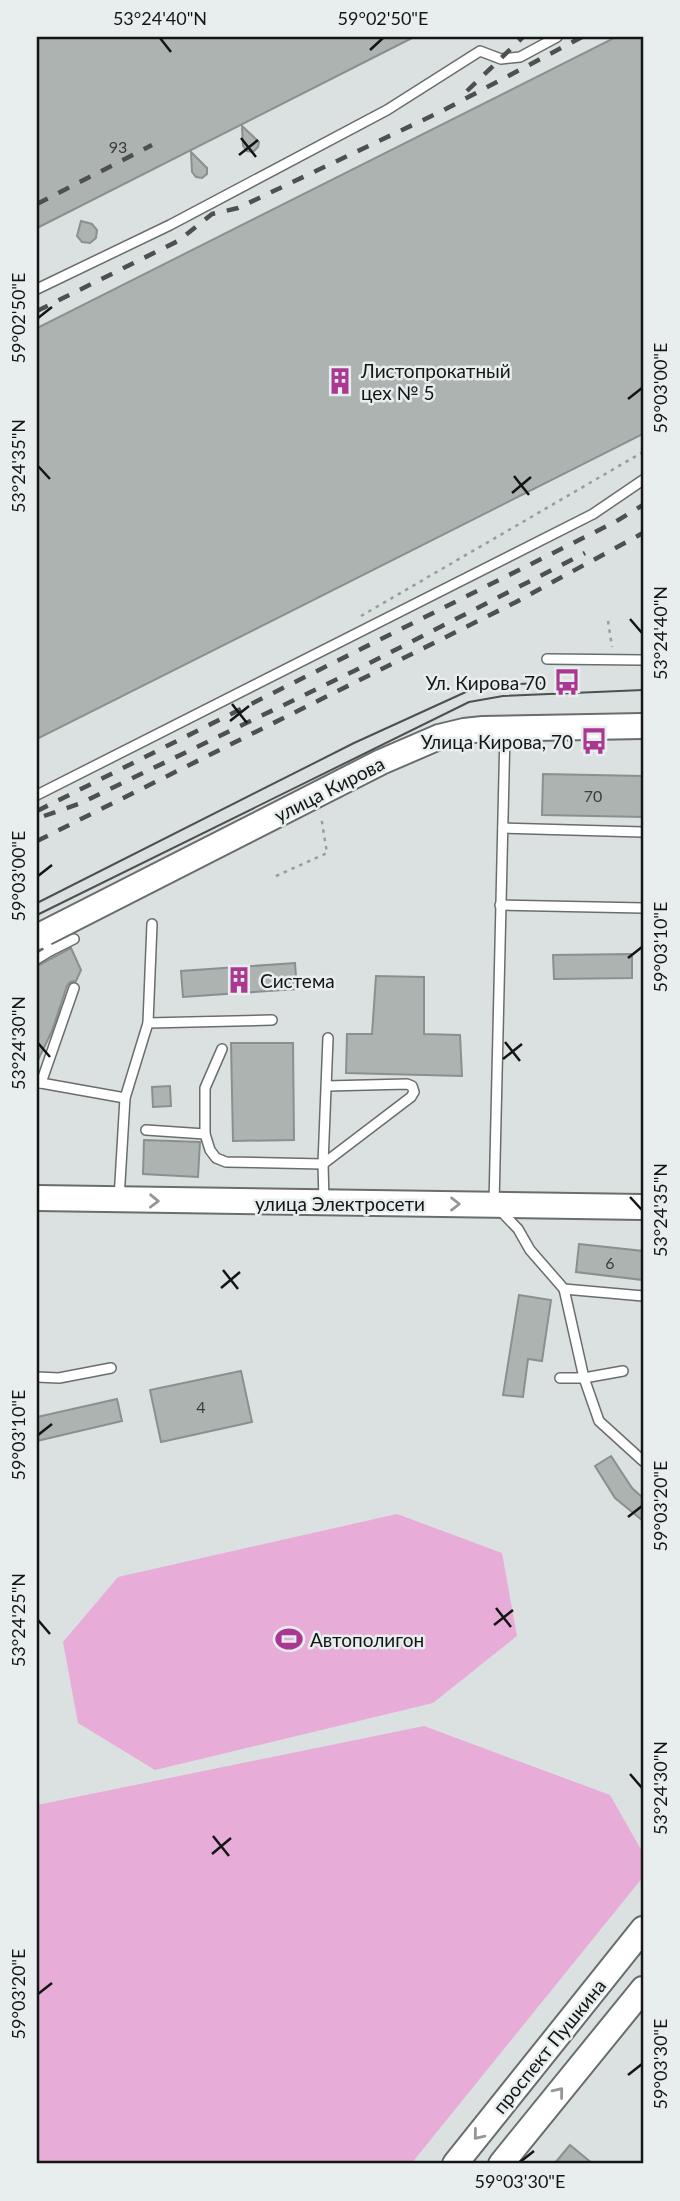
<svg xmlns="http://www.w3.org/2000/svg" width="680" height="2201" font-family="Lato,sans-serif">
<rect width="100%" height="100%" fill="#dbe1e0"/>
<!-- green -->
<g fill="#e7acd7">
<polygon points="397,1514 502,1553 517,1636 433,1703 155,1770 78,1723 63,1642 118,1577"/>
<polygon points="424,1726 610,1795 643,1853 643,1877 411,2164 37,2164 37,1805"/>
</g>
<!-- building -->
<g fill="#acb3b1" stroke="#8a908f" stroke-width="2">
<polygon points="37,37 414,37 37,228"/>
<polygon points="616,37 643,37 643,434 37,739 37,328"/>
<polygon points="242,126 259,142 258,147 253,152 247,151 243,146"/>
<polygon points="191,152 207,168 207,174 202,178 196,177 192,172"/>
<polygon points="81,221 92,224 97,230 96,238 90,243 82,242 77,236"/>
<polygon points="543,774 643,776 643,817 542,815"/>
<polygon points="71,948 81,970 76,981 70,982 67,986 52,1031 37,1062 37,966"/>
<polygon points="632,954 632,978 554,979 553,955"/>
<polygon points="295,963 297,989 183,997 181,971"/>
<polygon points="376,976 424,977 424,1034 460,1035 462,1076 346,1073 347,1034 372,1034"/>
<polygon points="231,1043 293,1043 294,1140 233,1141"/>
<polygon points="170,1086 171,1106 153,1107 152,1087"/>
<polygon points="144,1140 200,1142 198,1177 143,1174"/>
<polygon points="579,1244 643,1251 643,1280 576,1272"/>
<polygon points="519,1295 551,1300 542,1361 528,1359 523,1397 503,1395"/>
<polygon points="241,1371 252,1422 161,1442 150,1390"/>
<polygon points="117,1399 122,1421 37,1441 37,1417"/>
<polygon points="611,1456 632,1488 643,1498 643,1521 615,1498 595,1466"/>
<polygon points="570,2145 593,2164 554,2164"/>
</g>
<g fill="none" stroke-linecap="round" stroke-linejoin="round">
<defs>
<g id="lane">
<polyline points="37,289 170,225 387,110 480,51 501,59 520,57 557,37"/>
<polyline points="547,659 643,660"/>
<polyline points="505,731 494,1204 518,1229 530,1250 564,1289 643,1296"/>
<polyline points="37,795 593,514 643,480"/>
<polyline points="503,828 643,832"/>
<polyline points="500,905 643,908"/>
<polyline points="50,951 74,939"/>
<polyline points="37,959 50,951 41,935"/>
<polyline points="148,1023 272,1020"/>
<polyline points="222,1049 205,1088 205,1134 210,1150 216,1158 226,1162 323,1164 411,1097 414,1092 412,1086 407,1084 327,1086"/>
<polyline points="37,1083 41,1083 74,988"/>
<polyline points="41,1083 125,1098"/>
<polyline points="146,1130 205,1134"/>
<polyline points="119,1199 125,1098 148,1023 152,924"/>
<polyline points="324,1201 323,1164 328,1038"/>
<polyline points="564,1289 584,1378 599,1421 643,1461"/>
<polyline points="37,1377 59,1378 111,1368"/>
<polyline points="560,1378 584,1378 623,1371"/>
</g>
<g id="secondary">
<polyline points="37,937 381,762 439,737 464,731 483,729 643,726"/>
<polyline points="37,1198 643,1207"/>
<polyline points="455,2164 643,1929"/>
<polyline points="501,2164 643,1989"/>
</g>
</defs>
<!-- lane casing -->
<use href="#lane" stroke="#686e6c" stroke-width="12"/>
<!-- secondary casing -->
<use href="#secondary" stroke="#686e6c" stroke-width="28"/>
<!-- path -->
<g stroke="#989d9c" stroke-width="2.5" stroke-dasharray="3.5 5" stroke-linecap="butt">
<polyline points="361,616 643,452"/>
<polyline points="608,621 612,647"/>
<polyline points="276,876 327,853 321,816"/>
</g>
<!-- lane -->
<use href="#lane" stroke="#fff" stroke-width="9"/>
<!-- secondary -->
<use href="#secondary" stroke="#fff" stroke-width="24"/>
<!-- tram -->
<g stroke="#4d5050" stroke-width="2">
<polyline points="37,903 354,743 468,691 499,685 542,683"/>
<polyline points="37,915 469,702 503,696 643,690"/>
</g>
<!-- rail -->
<g stroke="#4d5050" stroke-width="4.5" stroke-dasharray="12 12" stroke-linecap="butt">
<polyline points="467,91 523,37"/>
<polyline points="37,204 152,145"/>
<polyline points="37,311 178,241 212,214 238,208 442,111 582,37"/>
<polyline points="37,811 615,522 643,505"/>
<polyline points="44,816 81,803 354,671 585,553"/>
<polyline points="37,841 516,602 643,533"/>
</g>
</g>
<!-- one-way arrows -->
<defs><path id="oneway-chevron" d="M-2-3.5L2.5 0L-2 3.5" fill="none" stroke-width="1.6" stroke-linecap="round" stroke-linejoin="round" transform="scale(1.75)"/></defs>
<g stroke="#959696">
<use href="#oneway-chevron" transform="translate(154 1201) rotate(1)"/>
<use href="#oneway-chevron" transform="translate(455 1204)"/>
<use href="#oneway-chevron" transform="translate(559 2092) rotate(-51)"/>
<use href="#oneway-chevron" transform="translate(478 2135) rotate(129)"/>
</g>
<!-- ticks -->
<path fill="none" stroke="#141616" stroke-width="2.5" d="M160 38 171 52M370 50 383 38M241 138 256 157M239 155 258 140M38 318 52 307M628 399 642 388M38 466 50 479M514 476 529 495M512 493 531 477M630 619 642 633M232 704 247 723M230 721 249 706M38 876 52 865M628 958 642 947M505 1042 520 1061M38 1043 50 1057M503 1059 522 1044M630 1197 642 1210M223 1270 238 1289M221 1288 240 1272M38 1435 52 1424M628 1517 642 1506M496 1608 511 1627M38 1620 50 1634M494 1625 513 1610M630 1774 642 1788M213 1836 229 1856M212 1854 231 1838M38 1994 52 1983M628 2075 642 2064M520 2162 534 2151"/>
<!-- icons -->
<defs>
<symbol id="building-bare" viewBox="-9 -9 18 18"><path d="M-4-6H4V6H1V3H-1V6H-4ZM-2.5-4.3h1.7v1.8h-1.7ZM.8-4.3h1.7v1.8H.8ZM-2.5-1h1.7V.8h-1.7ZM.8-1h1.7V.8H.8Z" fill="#aa3893" stroke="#e8eeed" stroke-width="2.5" paint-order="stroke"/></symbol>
<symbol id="bus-bare" viewBox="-9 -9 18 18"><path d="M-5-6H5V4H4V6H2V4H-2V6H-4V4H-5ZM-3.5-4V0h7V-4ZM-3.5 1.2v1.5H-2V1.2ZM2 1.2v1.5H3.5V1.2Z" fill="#aa3893" stroke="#e8eeed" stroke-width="2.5" paint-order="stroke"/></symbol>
<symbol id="stadium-bare" viewBox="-9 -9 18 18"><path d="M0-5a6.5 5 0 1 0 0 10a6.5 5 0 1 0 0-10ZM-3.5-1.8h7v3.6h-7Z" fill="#aa3893" stroke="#e8eeed" stroke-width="2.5" paint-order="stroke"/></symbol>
</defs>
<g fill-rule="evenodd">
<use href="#building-bare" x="321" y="362" width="38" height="38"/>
<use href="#bus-bare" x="548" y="663" width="38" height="38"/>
<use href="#bus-bare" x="575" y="722" width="38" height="38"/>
<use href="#building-bare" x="220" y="961" width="38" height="38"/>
<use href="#stadium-bare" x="270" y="1620" width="38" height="38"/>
</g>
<g text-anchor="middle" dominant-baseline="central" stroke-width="5" stroke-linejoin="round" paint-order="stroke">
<!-- number labels -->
<g font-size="16" fill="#3a3d3d">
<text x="118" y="146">93</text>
<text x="593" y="795">70</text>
<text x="610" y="1262">6</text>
<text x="201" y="1406">4</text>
</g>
<!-- poi labels -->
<g font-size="19" fill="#141616" stroke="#e8eeed" text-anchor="start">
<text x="361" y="370">Листопрокатный<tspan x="361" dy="22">цех № 5</tspan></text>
<text x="546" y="682" text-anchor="end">Ул. Кирова 70</text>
<text x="573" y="741" text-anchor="end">Улица Кирова, 70</text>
<text x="260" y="980">Система</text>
<text x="310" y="1639">Автополигон</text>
</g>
<!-- street labels -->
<g font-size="19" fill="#141616" stroke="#e8eeed">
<text transform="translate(329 789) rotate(-27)">улица Кирова</text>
<text x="340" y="1203">улица Электросети</text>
<text transform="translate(549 2046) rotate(-51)">проспект Пушкина</text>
</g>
</g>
<!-- border -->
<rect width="680" height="2201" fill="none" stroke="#e8eeed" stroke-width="77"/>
<rect x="38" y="38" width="604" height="2124" fill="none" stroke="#141616" stroke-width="2.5"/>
<g font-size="18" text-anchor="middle" fill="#141616">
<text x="160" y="25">53°24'40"N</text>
<text x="383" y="25">59°02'50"E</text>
<text transform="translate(19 318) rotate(-90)" y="6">59°02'50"E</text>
<text transform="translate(661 388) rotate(-90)" y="6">59°03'00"E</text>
<text transform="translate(19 466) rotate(-90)" y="6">53°24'35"N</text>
<text transform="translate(661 633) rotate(-90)" y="6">53°24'40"N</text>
<text transform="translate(19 876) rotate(-90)" y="6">59°03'00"E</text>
<text transform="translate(661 947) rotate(-90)" y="6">59°03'10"E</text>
<text transform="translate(19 1043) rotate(-90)" y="6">53°24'30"N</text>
<text transform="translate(661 1210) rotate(-90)" y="6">53°24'35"N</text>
<text transform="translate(19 1435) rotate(-90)" y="6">59°03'10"E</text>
<text transform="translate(661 1506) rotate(-90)" y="6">59°03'20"E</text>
<text transform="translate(19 1620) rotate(-90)" y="6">53°24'25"N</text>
<text transform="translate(661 1788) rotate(-90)" y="6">53°24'30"N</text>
<text transform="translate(19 1994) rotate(-90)" y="6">59°03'20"E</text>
<text transform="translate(661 2064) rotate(-90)" y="6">59°03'30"E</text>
<text x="520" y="2188">59°03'30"E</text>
</g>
</svg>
